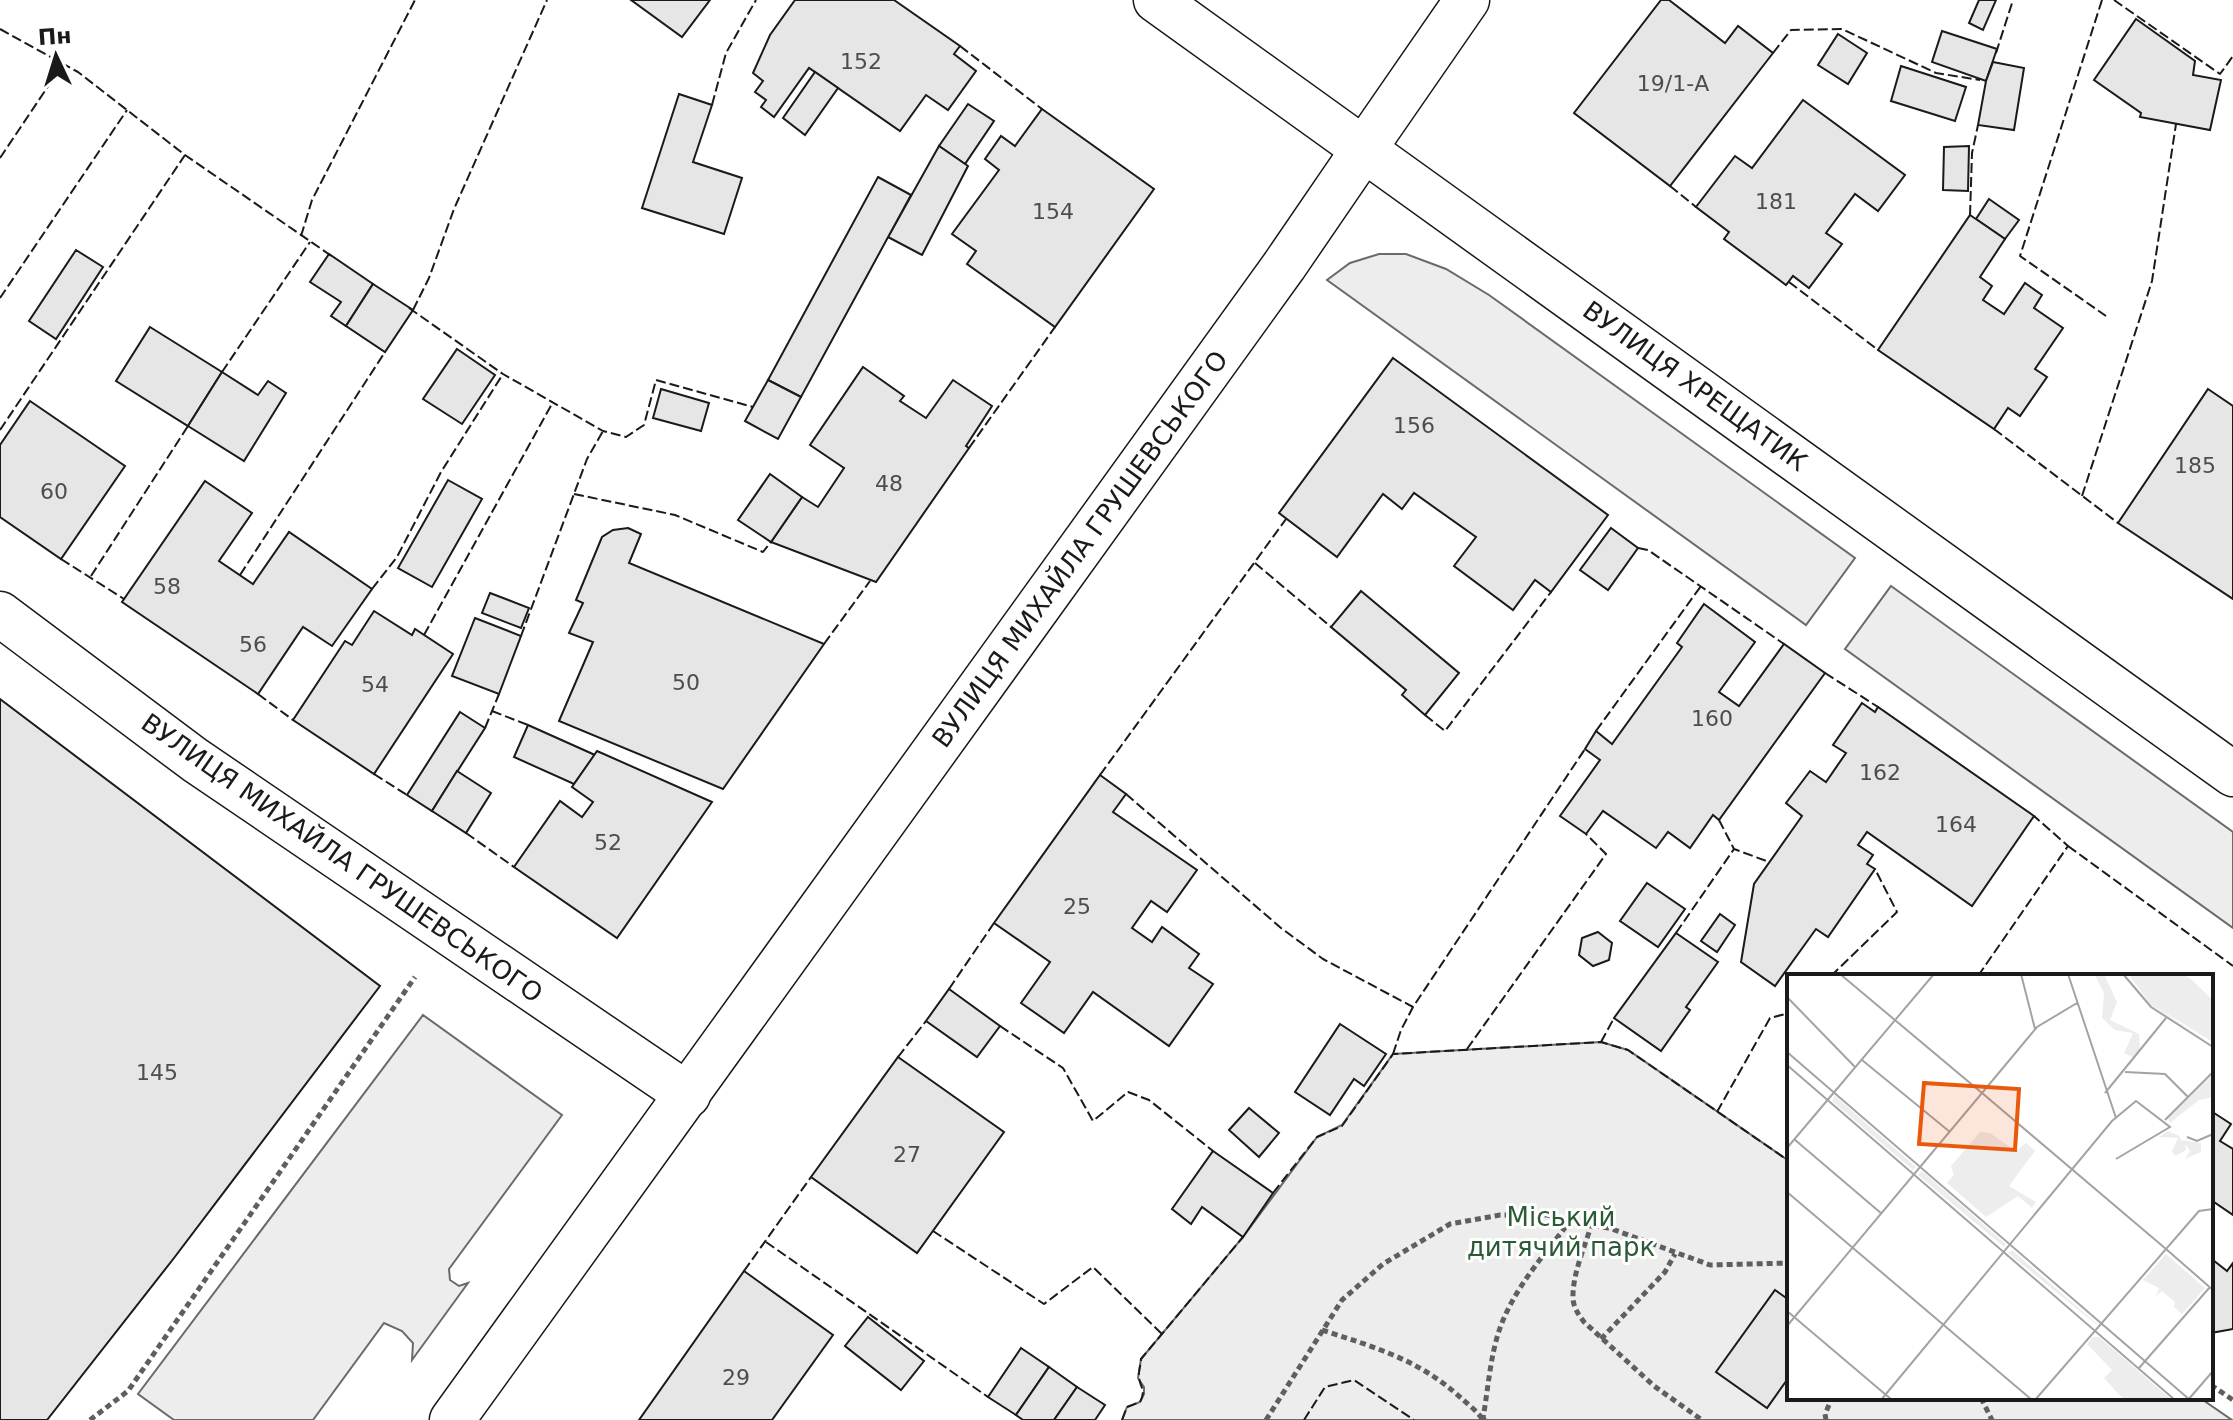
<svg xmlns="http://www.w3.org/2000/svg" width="2233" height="1420" font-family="'DejaVu Sans',sans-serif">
<rect width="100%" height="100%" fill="#fff"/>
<!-- built -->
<g fill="#ededed" stroke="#6a6a6a" stroke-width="2">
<polygon points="1379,254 1406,254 1446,269 1489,295 1855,558 1806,625 1327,280 1350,263"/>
<polygon points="1891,586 2233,832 2233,928 1845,649"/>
<polygon points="423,1015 562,1115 449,1269 450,1280 459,1286 468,1283 412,1360 413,1343 402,1331 384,1323 313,1420 174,1420 138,1394"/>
<polygon points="1601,1042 1628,1050 1789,1161 1789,1398 2200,1398 2232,1420 1122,1420 1127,1407 1140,1402 1144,1394 1144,1387 1138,1378 1141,1359 1243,1237 1317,1137 1342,1125 1393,1054"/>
</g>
<!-- building -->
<g fill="#e6e6e6" stroke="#1a1a1a" stroke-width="2">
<polygon points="631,0 710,0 682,37"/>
<polygon points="795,0 894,0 960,46 954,54 976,71 948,110 926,95 900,131 809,68 774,117 761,107 766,100 755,92 763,81 753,73 770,35"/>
<polygon points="1661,0 1669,0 1725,43 1738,26 1773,53 1670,186 1574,113"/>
<polygon points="1979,0 1996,0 1983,30 1969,23"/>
<polygon points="2136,19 2195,61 2193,75 2221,80 2210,130 2140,117 2141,113 2094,80"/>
<polygon points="1942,31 1997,49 1986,81 1932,62"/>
<polygon points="1838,34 1867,53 1848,84 1818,65"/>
<polygon points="1993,62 2024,68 2014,130 1978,125 1986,81"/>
<polygon points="1901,66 1966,87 1955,121 1891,101"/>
<polygon points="815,72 838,88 805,135 783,118"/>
<polygon points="679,94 712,105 693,162 742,178 724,234 642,208"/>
<polygon points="1803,100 1905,175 1878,211 1855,194 1826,233 1842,244 1809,288 1793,276 1786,285 1724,239 1729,232 1696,207 1735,156 1752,168"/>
<polygon points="968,104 994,121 965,164 939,146"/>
<polygon points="1042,109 1154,189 1055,327 967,264 976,251 952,234 999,170 985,159 1001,136 1015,146"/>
<polygon points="939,146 968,166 922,255 888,237"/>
<polygon points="1969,146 1968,191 1943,190 1944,147"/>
<polygon points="878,177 911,195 801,397 768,380"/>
<polygon points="1989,199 2019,220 2005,239 1976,219"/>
<polygon points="1970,215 2005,239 1980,277 1992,286 1983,300 2004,314 2025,283 2042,295 2034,308 2063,328 2035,369 2047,377 2020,416 2008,408 1994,429 1878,350"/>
<polygon points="76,250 103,267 56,339 29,321"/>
<polygon points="329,254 373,284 346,326 331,316 341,302 310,282"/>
<polygon points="373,284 413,310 385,352 346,326"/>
<polygon points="150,327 222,372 188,426 116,381"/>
<polygon points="457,349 495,375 462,424 423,399"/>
<polygon points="1393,358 1608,515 1551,592 1535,580 1513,610 1454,566 1476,537 1414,493 1402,509 1383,494 1337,557 1279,513"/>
<polygon points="863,367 904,396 900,401 926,418 953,380 992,406 966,446 969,448 876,582 771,542 802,497 818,507 844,468 810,445"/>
<polygon points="222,372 258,395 268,381 286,393 244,461 188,426"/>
<polygon points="768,380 801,397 778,439 745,421"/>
<polygon points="661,389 709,403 701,431 653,418"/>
<polygon points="2208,389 2233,406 2233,599 2118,523"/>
<polygon points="30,401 125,466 61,559 0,517 0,445"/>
<polygon points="770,474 802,497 771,542 738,520"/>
<polygon points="448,480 482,499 432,587 398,568"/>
<polygon points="205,481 252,513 219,561 253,584 289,532 372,589 332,646 303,627 258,694 122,602"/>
<polygon points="628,528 641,534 629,563 824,644 723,789 559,721 593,642 569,633 583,603 576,600 602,537 613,530"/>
<polygon points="1611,528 1638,548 1608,590 1580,570"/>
<polygon points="1361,591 1459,673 1425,715 1402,695 1406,690 1331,627"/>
<polygon points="490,593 529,608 521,628 482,613"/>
<polygon points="1704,604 1755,642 1719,692 1739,706 1784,644 1825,673 1719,820 1713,815 1690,848 1668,832 1656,848 1603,811 1586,834 1560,816 1600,760 1585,749 1596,731 1612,744 1682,647 1677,643"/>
<polygon points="374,611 412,635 415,629 453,654 374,774 293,720 345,641 352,645"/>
<polygon points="475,618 521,636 499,694 452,676"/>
<polygon points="0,699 380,986 174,1258 47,1420 0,1420"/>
<polygon points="1862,703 1875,712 1878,707 2034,816 1972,906 1867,832 1858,845 1873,855 1867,864 1875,869 1828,937 1816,929 1775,986 1741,962 1754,884 1802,816 1786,803 1810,771 1826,782 1846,753 1833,745"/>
<polygon points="460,712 485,728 432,811 407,795"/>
<polygon points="528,725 595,755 574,784 514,757"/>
<polygon points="597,751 712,802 617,938 514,867 560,801 582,817 593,802 572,787"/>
<polygon points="457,771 491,793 466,833 432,811"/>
<polygon points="1100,775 1126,794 1113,812 1197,870 1167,912 1151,901 1132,928 1152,942 1162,927 1199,954 1189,968 1213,984 1169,1046 1093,992 1064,1033 1021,1003 1050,962 994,923"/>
<polygon points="1647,883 1685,909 1658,947 1620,921"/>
<polygon points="1720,914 1735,925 1717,952 1701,941"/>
<polygon points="1598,932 1612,943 1609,960 1593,966 1579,955 1582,938"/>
<polygon points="1676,933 1718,962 1686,1007 1690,1010 1661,1051 1614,1018"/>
<polygon points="949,989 1000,1026 977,1057 926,1021"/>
<polygon points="1340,1024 1386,1054 1364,1086 1354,1079 1330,1115 1295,1092"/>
<polygon points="898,1057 1004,1132 917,1253 811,1177"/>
<polygon points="1249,1108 1279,1133 1259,1157 1229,1130"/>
<polygon points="2211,1111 2231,1124 2220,1141 2233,1149 2233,1215 2211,1200"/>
<polygon points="1213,1151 1273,1193 1243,1237 1202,1207 1191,1224 1172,1209"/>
<polygon points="2213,1260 2227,1271 2233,1263 2233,1329 2211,1333"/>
<polygon points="744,1271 833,1335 772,1420 639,1420"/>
<polygon points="1775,1290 1789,1300 1789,1377 1767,1408 1716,1372"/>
<polygon points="868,1317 924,1361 901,1390 845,1346"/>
<polygon points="1021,1348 1049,1367 1016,1415 988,1397"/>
<polygon points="1049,1367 1077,1387 1054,1420 1023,1420 1016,1415"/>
<polygon points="1077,1387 1105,1405 1095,1420 1054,1420"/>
</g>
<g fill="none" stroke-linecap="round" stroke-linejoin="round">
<defs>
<g id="street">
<polyline points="1364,149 1467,0"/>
<polyline points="0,614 195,760 688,1095"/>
</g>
<g id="secondary">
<polyline points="1156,0 2233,774"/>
<polyline points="452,1420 1284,266 1364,149"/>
</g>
</defs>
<!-- street casing -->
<use href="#street" stroke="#1a1a1a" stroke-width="47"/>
<!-- secondary casing -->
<use href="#secondary" stroke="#1a1a1a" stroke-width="47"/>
<!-- path -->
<g stroke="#5f5f5f" stroke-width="5" stroke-dasharray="6 4" stroke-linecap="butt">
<path d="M1592 1223C1585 1246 1572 1275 1573 1299 1574 1309 1579 1315 1584 1322L1654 1386 1702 1420"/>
<path d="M1322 1330C1374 1347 1420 1360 1461 1398 1468 1404 1478 1412 1482 1419"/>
<polyline points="1601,1339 1665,1272 1675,1254"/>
<polyline points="2211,1385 2233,1400"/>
<polyline points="1981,1398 1992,1420"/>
<polyline points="90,1420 128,1391 415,977"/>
<polyline points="1266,1420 1342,1300 1383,1264 1450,1224 1500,1215 1547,1215 1612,1229 1710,1265 1789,1263"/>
<path d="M1485 1420 1483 1418C1488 1390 1490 1358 1499 1331 1513 1289 1545 1254 1571 1220"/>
<polyline points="1826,1420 1825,1414 1832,1398"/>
</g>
<!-- street -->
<use href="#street" stroke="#fff" stroke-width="44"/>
<!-- secondary -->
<use href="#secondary" stroke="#fff" stroke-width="44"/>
<!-- fence -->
<g stroke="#1a1a1a" stroke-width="2" stroke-dasharray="10 4" stroke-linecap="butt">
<polyline points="2102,0 2020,256 2106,316"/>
<polyline points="2114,0 2220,74 2233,56"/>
<polyline points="0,29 78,72 185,155 333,257"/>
<polyline points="960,46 1042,109"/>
<polyline points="1773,53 1791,30 1842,29 1936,73 1980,80"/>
<polyline points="1996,53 2013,0"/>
<polyline points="712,105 726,53 756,0"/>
<polyline points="0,158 63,64"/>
<polyline points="1670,186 1696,207"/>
<polyline points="1970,215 1972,153 1978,125"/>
<polyline points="301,236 312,200 415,0"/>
<polyline points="1789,282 1878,350"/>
<polyline points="0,298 127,110"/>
<polyline points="409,308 503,374 603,431 626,437 644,425 656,380 753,407"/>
<polyline points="413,310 429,278 454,209 547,0"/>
<polyline points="222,372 310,242"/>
<polyline points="1994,429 2118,523"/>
<polyline points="0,430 185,155"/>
<polyline points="969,448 1055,327"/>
<polyline points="574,494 675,515 763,552 771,542"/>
<polyline points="2082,496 2152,281 2176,124"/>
<polyline points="1638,548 1648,550 1784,644"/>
<polyline points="61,559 124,599"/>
<polyline points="1255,563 1331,627"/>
<polyline points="240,575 385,352"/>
<polyline points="91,576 188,426"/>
<polyline points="372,589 397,557 441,472 503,374"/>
<polyline points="424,635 553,402"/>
<polyline points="521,636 587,459 603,431"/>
<polyline points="824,644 870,581"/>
<polyline points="1825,673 1878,707"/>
<polyline points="258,694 293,720"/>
<polyline points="492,711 528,725"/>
<polyline points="1425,715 1445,731 1551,592"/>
<polyline points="485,728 499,694"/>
<polyline points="1596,731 1701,586"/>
<polyline points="374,774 407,795"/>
<polyline points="1100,775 1286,519"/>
<polyline points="1126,794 1281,928 1323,959 1413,1007"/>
<polyline points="1719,820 1734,849"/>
<polyline points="466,833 514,867"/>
<polyline points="2068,846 2233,966"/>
<polyline points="1676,933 1734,849 1769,862"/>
<polyline points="1831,976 1897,912 1875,869"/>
<polyline points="1978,976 2068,846 2034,816"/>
<polyline points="949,989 994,923"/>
<polyline points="1000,1026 1063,1068 1093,1121 1128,1092 1149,1100 1213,1151"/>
<polyline points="1601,1042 1614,1018"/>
<polyline points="1467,1049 1606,854 1586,834"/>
<polyline points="1393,1054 1401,1030 1413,1007 1585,749"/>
<polyline points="898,1057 926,1021"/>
<polyline points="1717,1112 1770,1018 1789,1013"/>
<polyline points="1273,1193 1317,1137 1342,1126 1393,1054 1601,1042 1628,1050 1789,1161"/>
<polyline points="933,1231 1044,1304 1093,1267 1163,1335"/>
<polyline points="766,1242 988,1397"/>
<polyline points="744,1271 811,1177"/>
<path d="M1122 1420 1127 1407 1140 1402C1146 1390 1141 1389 1139 1378 1138 1373 1141 1364 1141 1359L1243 1237"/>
<polyline points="1304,1420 1325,1387 1354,1380 1414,1420"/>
</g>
</g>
<g text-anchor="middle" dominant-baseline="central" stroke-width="6" stroke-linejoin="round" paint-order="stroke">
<!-- number labels -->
<g font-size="22" fill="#4d4d4d">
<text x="861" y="61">152</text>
<text x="1673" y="83">19/1-А</text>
<text x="1776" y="201">181</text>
<text x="1053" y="211">154</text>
<text x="1414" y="425">156</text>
<text x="2195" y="465">185</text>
<text x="889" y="483">48</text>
<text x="54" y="491">60</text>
<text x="167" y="586">58</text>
<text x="253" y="644">56</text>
<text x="686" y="682">50</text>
<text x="375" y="684">54</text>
<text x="1712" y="718">160</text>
<text x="1880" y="772">162</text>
<text x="1956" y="824">164</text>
<text x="608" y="842">52</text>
<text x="1077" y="906">25</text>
<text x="157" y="1072">145</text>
<text x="907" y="1154">27</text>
<text x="736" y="1377">29</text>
</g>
<!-- street labels -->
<g font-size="26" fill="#1a1a1a" stroke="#fff">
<text transform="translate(1695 386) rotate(36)">ВУЛИЦЯ ХРЕЩАТИК</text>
<text transform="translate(1080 549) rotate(-54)">ВУЛИЦЯ МИХАЙЛА ГРУШЕВСЬКОГО</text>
<text transform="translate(342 858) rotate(35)">ВУЛИЦЯ МИХАЙЛА ГРУШЕВСЬКОГО</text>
</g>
<!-- park labels -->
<g font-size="26" fill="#2b5a34" stroke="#fff">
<text x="1561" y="1217">Міський<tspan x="1561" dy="30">дитячий парк</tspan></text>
</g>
</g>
<!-- overview -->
<g transform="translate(1787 974)">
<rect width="426" height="426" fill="#fff"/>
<path d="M307 0H317L330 28 323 46 352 60 353 75 345 83 337 79 346 59 328 56 315 44 317 19ZM338 0 363 29 341 0H396L405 6 426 26V68L364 30 426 71 360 29ZM426 100V123L412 126 383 149 381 144ZM48 122 129 193 126 196 45 127ZM381 157 392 162 394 166 414 169V178L398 185 403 177 398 170 399 176 388 182 385 177 391 164 372 163ZM193 158 203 159 229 177 239 169 248 177 222 212 249 228 245 234 231 222 199 243 160 209 167 201 164 192ZM135 197 219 270 217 273 131 201ZM225 276 310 350V351L221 279ZM379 280 418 314 395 340 387 333 388 328 375 317 369 322 372 314 356 306ZM306 363H312L385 426H337L317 404 325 396 300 370Z" fill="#ededed"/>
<path fill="none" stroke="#a3a3a3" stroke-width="2" d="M53 0 195 119 250 53 290 29M234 0 248 55M281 0 329 144M336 0 364 33 426 73M0 23 68 93M0 78 403 426M75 86 163 158M0 91 388 426M338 98 378 100 401 123M318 119 379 44M378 146 426 98M400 163 410 167 426 160M7 165 95 240M0 174 147 0M0 218 245 426M379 275 426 316M0 337 105 426M0 352 195 119 379 275M352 394 423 313M94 426 325 147 349 127 383 153 329 185M248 426 412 237 426 235M401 426 426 397"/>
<path fill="#e8590c" fill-opacity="0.15" stroke="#e8590c" stroke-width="4" d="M137 109 232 115 228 176 132 170Z"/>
<rect width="426" height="426" fill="none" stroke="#1a1a1a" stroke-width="4"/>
</g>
<!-- north arrow -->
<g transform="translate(56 56) rotate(356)" stroke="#ffffff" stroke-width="6" paint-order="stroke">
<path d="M0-6L14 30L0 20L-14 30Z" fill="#1a1a1a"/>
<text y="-12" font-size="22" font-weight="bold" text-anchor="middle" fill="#1a1a1a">Пн</text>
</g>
</svg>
